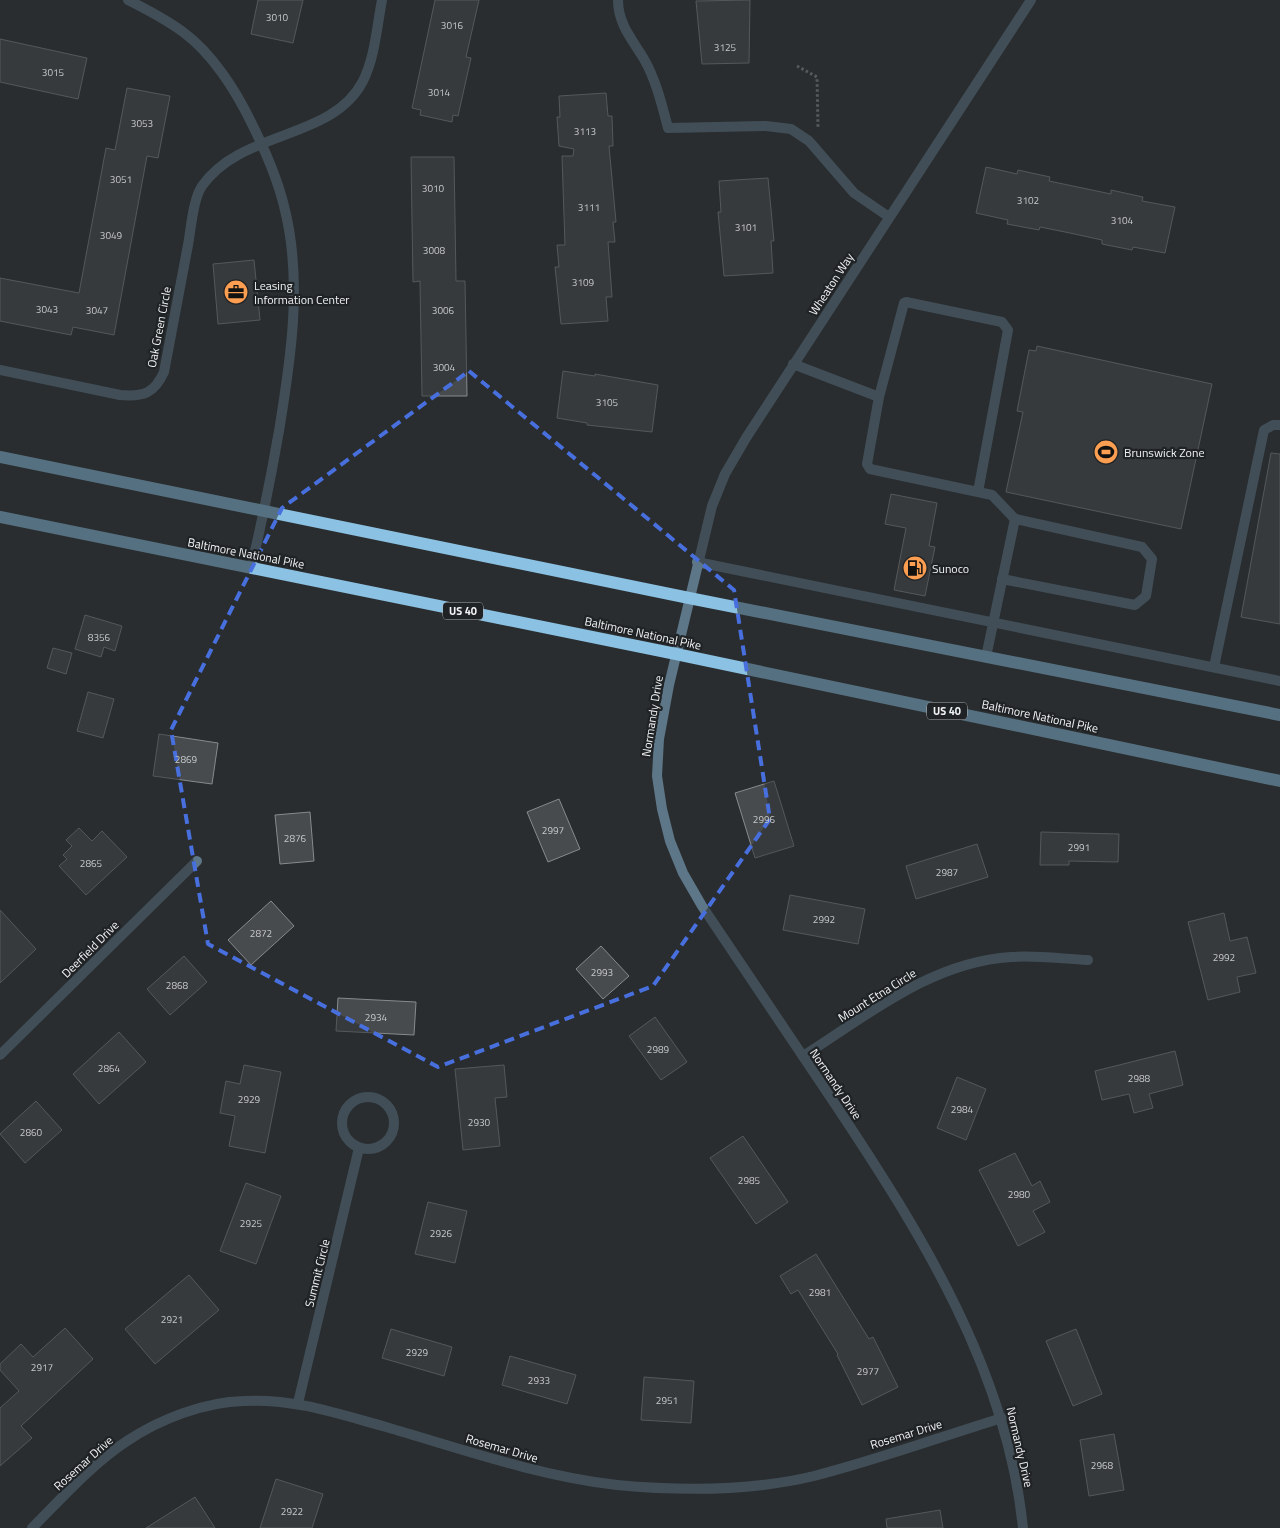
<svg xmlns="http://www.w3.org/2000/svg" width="1280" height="1528" font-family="'Titillium Web',sans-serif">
<rect width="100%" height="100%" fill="#2a2d2f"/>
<!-- building -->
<g fill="#484b4d" stroke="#878b8d">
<polygon points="258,0 303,0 293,43 251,34"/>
<polygon points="435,0 479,0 466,57 471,58 458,116 453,115 452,122 420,115 421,110 412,108"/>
<polygon points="750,0 749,63 702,64 696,1"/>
<polygon points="0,39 87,58 78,99 0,82"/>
<polygon points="127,88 170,96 158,158 147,156 114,335 73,327 71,335 0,321 0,278 79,293 106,148 115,150"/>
<polygon points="606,93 608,116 612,116 613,146 609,146 616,222 613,222 615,242 608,242 612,297 606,297 608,321 561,324 555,267 559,267 557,245 565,245 562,156 573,156 574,149 559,146 557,117 560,117 559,96"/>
<polygon points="411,157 454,157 456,281 465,281 467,396 422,396 420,281 413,282"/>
<polygon points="986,167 1017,174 1018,170 1050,177 1049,181 1111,194 1111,190 1143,197 1142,201 1175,207 1165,253 1133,247 1132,250 1102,244 1102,240 1070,233 1040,227 1039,230 1007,224 1008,220 976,213"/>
<polygon points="768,178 774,241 771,241 773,273 724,276 718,212 721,212 719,181"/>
<polygon points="254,260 260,320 218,324 213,264"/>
<polygon points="1037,346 1212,384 1181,529 1006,492 1023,412 1017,411 1029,350 1036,351"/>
<polygon points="563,371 595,376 595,374 658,385 652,432 587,425 587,423 557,418"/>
<polygon points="1271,453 1280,454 1280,624 1241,617"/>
<polygon points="891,494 937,503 929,546 935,547 925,596 894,590 906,528 885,524"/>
<polygon points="85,615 122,626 115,651 104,647 101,657 75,649"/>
<polygon points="53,648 72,653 66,674 47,668"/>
<polygon points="88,692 114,699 103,738 77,731"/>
<polygon points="159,734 218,743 212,784 153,776"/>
<polygon points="774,781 794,846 755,858 735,793"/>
<polygon points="559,799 580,849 548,862 527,812"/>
<polygon points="310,812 314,861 280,864 275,815"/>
<polygon points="79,828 92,841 102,831 127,857 86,895 59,866 67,859 63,855 72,846 66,840"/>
<polygon points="1041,832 1119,834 1118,862 1069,861 1069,865 1040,865"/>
<polygon points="977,844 988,877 916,899 906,866"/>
<polygon points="790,895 865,909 858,944 783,930"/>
<polygon points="271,901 294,926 251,965 228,940"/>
<polygon points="0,910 36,949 0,983"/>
<polygon points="1224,913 1230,941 1247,937 1256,973 1237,977 1240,992 1208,1000 1188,922"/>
<polygon points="601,946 629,976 603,999 576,969"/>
<polygon points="184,956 207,982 170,1015 147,989"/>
<polygon points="338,998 416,1002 414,1035 336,1031"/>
<polygon points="655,1017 687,1062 661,1080 629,1036"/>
<polygon points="119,1032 146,1062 99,1104 73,1074"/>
<polygon points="1175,1051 1183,1085 1149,1094 1153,1108 1134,1113 1129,1094 1102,1100 1095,1071"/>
<polygon points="244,1065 281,1072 265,1153 229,1146 235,1116 220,1113 226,1081 240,1084"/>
<polygon points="504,1065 507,1097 495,1098 500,1146 463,1150 455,1069"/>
<polygon points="957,1077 986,1089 966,1140 937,1128"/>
<polygon points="36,1101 62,1130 25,1163 0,1134"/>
<polygon points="743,1136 788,1202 756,1224 710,1158"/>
<polygon points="1015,1153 1032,1186 1040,1181 1050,1202 1033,1211 1045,1232 1018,1246 979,1170"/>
<polygon points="246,1183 281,1196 256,1264 220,1251"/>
<polygon points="428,1202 467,1211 455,1263 415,1254"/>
<polygon points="816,1254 869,1339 873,1337 898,1387 862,1405 837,1355 838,1354 798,1290 791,1294 780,1276"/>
<polygon points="189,1275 219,1310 155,1364 125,1329"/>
<polygon points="65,1328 93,1359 21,1426 32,1438 0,1466 0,1408 19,1391 0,1370 0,1364 21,1344 33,1357"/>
<polygon points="391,1329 452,1347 444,1376 382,1358"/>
<polygon points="1076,1329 1102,1394 1073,1406 1046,1341"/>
<polygon points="510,1356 576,1375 567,1404 502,1385"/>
<polygon points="644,1377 694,1381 691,1423 641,1420"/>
<polygon points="1114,1434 1124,1490 1089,1496 1080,1440"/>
<polygon points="276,1479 323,1494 312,1528 260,1528"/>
<polygon points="195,1497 215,1528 146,1528"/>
<polygon points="940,1510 943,1528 887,1528 886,1519"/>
</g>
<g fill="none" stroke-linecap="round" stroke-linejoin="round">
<!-- path -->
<polyline stroke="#8e9092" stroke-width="3" stroke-dasharray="2.5 2.5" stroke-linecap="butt" points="797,66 817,77 818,128"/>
<!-- service -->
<g stroke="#5d7788" stroke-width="10">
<path d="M618 0C618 24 632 39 644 59 656 80 662 105 668 128L766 126 791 129 809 141 854 193 889 217"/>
<polyline points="793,364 879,397"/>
<polyline points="978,492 1008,330 1002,322 906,302 904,303 879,397 867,464 870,469 992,495 1015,519 1142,547 1152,559 1146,596 1135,605 1002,579"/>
<polyline points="986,657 1015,519"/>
<polyline points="1214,667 1264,430 1273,425 1280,425"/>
</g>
<!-- minor -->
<g stroke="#5d7788" stroke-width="10">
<path d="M128 0C146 9 167 20 183 32 212 53 236 91 251 122 264 148 277 177 284 206 303 279 291 358 279 431 271 477 262 522 251 568"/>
<path d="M0 370 120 395C143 397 154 394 164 372 172 329 180 287 188 245 191 229 193 199 202 186 242 129 332 141 363 81 375 57 377 26 382 0"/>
<polyline points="697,562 1280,681"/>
<polyline points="0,1055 197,861"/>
<path d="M803 1056C868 1015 931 962 1011 957 1036 955 1063 959 1088 960"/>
<circle cx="368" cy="1123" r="26"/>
<polyline points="298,1403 359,1148"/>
<path d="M32 1528C62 1498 92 1464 127 1441 160 1419 204 1402 244 1401 293 1398 339 1414 386 1427 462 1449 538 1476 617 1485 681 1491 752 1491 814 1476 877 1460 940 1437 1002 1418"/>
<path d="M1023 1528C1007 1371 922 1235 837 1107 792 1040 747 973 702 906L683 873 670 841 662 809 657 776 659 739 669 685 712 506 725 474 746 438 1031 0"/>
</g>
<!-- primary -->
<g stroke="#8bc1e3" stroke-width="12">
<polyline points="0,457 689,598 1280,715"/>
<polyline points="0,517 676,654 1280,781"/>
</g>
</g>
<!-- marked area -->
<path d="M0 0H1280V1528H0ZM469 371 734 590 770 819 653 986 438 1067 208 944 171 730 282 508Z" fill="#2a2d2f" fill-opacity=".55" fill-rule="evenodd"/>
<path fill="none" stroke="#476fdd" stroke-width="4" stroke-dasharray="10 6" stroke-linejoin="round" d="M469 371 734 590 770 819 653 986 438 1067 208 944 171 730 282 508Z"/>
<!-- icons -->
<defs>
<symbol id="office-disc" viewBox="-11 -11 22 22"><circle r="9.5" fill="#fb9e52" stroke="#202325"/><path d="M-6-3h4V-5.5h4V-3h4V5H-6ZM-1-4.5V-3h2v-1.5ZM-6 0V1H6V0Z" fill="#111"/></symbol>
<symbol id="stadium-disc" viewBox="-11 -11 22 22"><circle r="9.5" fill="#fb9e52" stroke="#202325"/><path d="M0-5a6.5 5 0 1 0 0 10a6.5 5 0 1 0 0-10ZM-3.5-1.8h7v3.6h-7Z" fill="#111"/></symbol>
<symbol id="fuel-disc" viewBox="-11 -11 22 22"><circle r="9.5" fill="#fb9e52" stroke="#202325"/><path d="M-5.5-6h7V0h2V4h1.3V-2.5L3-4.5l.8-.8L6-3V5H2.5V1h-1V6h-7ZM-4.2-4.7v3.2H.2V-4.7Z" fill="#111"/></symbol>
</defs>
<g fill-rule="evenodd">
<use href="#office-disc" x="222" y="278" width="28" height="28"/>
<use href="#stadium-disc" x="1092" y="438" width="28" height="28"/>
<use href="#fuel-disc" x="901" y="554" width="28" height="28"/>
</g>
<g text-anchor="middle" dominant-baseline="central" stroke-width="4.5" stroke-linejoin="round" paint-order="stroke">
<!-- number labels -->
<g font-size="10" fill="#c6c8ca">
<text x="277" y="17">3010</text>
<text x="452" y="25">3016</text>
<text x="725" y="47">3125</text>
<text x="53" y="72">3015</text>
<text x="439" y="92">3014</text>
<text x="142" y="123">3053</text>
<text x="585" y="131">3113</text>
<text x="121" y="179">3051</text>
<text x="433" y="188">3010</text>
<text x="1028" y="200">3102</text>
<text x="589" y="207">3111</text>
<text x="1122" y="220">3104</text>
<text x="746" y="227">3101</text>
<text x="111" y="235">3049</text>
<text x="434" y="250">3008</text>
<text x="583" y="282">3109</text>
<text x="47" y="309">3043</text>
<text x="97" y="310">3047</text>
<text x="443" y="310">3006</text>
<text x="444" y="367">3004</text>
<text x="607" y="402">3105</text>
<text x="99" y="637">8356</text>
<text x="186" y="759">2869</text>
<text x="764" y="819">2996</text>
<text x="553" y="830">2997</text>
<text x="295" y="838">2876</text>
<text x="1079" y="847">2991</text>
<text x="91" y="863">2865</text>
<text x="947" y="872">2987</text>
<text x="824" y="919">2992</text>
<text x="261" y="933">2872</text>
<text x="1224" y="957">2992</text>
<text x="602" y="972">2993</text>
<text x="177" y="985">2868</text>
<text x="376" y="1017">2934</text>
<text x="658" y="1049">2989</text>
<text x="109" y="1068">2864</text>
<text x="1139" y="1078">2988</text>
<text x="249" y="1099">2929</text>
<text x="962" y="1109">2984</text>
<text x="479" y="1122">2930</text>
<text x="31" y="1132">2860</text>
<text x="749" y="1180">2985</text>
<text x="1019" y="1194">2980</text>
<text x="251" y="1223">2925</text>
<text x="441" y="1233">2926</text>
<text x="820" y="1292">2981</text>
<text x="172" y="1319">2921</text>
<text x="417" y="1352">2929</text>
<text x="42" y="1367">2917</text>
<text x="868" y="1371">2977</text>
<text x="539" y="1380">2933</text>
<text x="667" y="1400">2951</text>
<text x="1102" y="1465">2968</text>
<text x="292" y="1511">2922</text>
</g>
<!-- shield labels -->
<g fill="#202325" stroke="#b2b4b5" stroke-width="1">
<rect x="443" y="602.5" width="40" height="17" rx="4"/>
<rect x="927" y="702.5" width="40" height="17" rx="4"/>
</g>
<g font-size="11" font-weight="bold" fill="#f0f2f3">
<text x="463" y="611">US 40</text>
<text x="947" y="711">US 40</text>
</g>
<!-- street labels -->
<g font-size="12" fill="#f0f2f3" stroke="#202325">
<text transform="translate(831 284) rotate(-57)">Wheaton Way</text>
<text transform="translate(159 327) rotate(-79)">Oak Green Circle</text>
<text transform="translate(246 553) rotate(11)">Baltimore National Pike</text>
<text transform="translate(643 633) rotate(12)">Baltimore National Pike</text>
<text transform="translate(652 716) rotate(-81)">Normandy Drive</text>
<text transform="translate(1040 716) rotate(12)">Baltimore National Pike</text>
<text transform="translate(90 949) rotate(-45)">Deerfield Drive</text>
<text transform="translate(877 995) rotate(-32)">Mount Etna Circle</text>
<text transform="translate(836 1084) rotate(56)">Normandy Drive</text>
<text transform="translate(317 1273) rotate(-76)">Summit Circle</text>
<text transform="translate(906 1434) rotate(-17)">Rosemar Drive</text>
<text transform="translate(1020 1447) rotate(77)">Normandy Drive</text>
<text transform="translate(502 1448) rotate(16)">Rosemar Drive</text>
<text transform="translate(83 1463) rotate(-42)">Rosemar Drive</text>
</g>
<!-- poi labels -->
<g font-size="12" fill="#f0f2f3" stroke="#202325" text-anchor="start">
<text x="254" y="285">Leasing<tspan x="254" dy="14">Information Center</tspan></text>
<text x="1124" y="452">Brunswick Zone</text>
<text x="932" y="568">Sunoco</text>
</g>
</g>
</svg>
